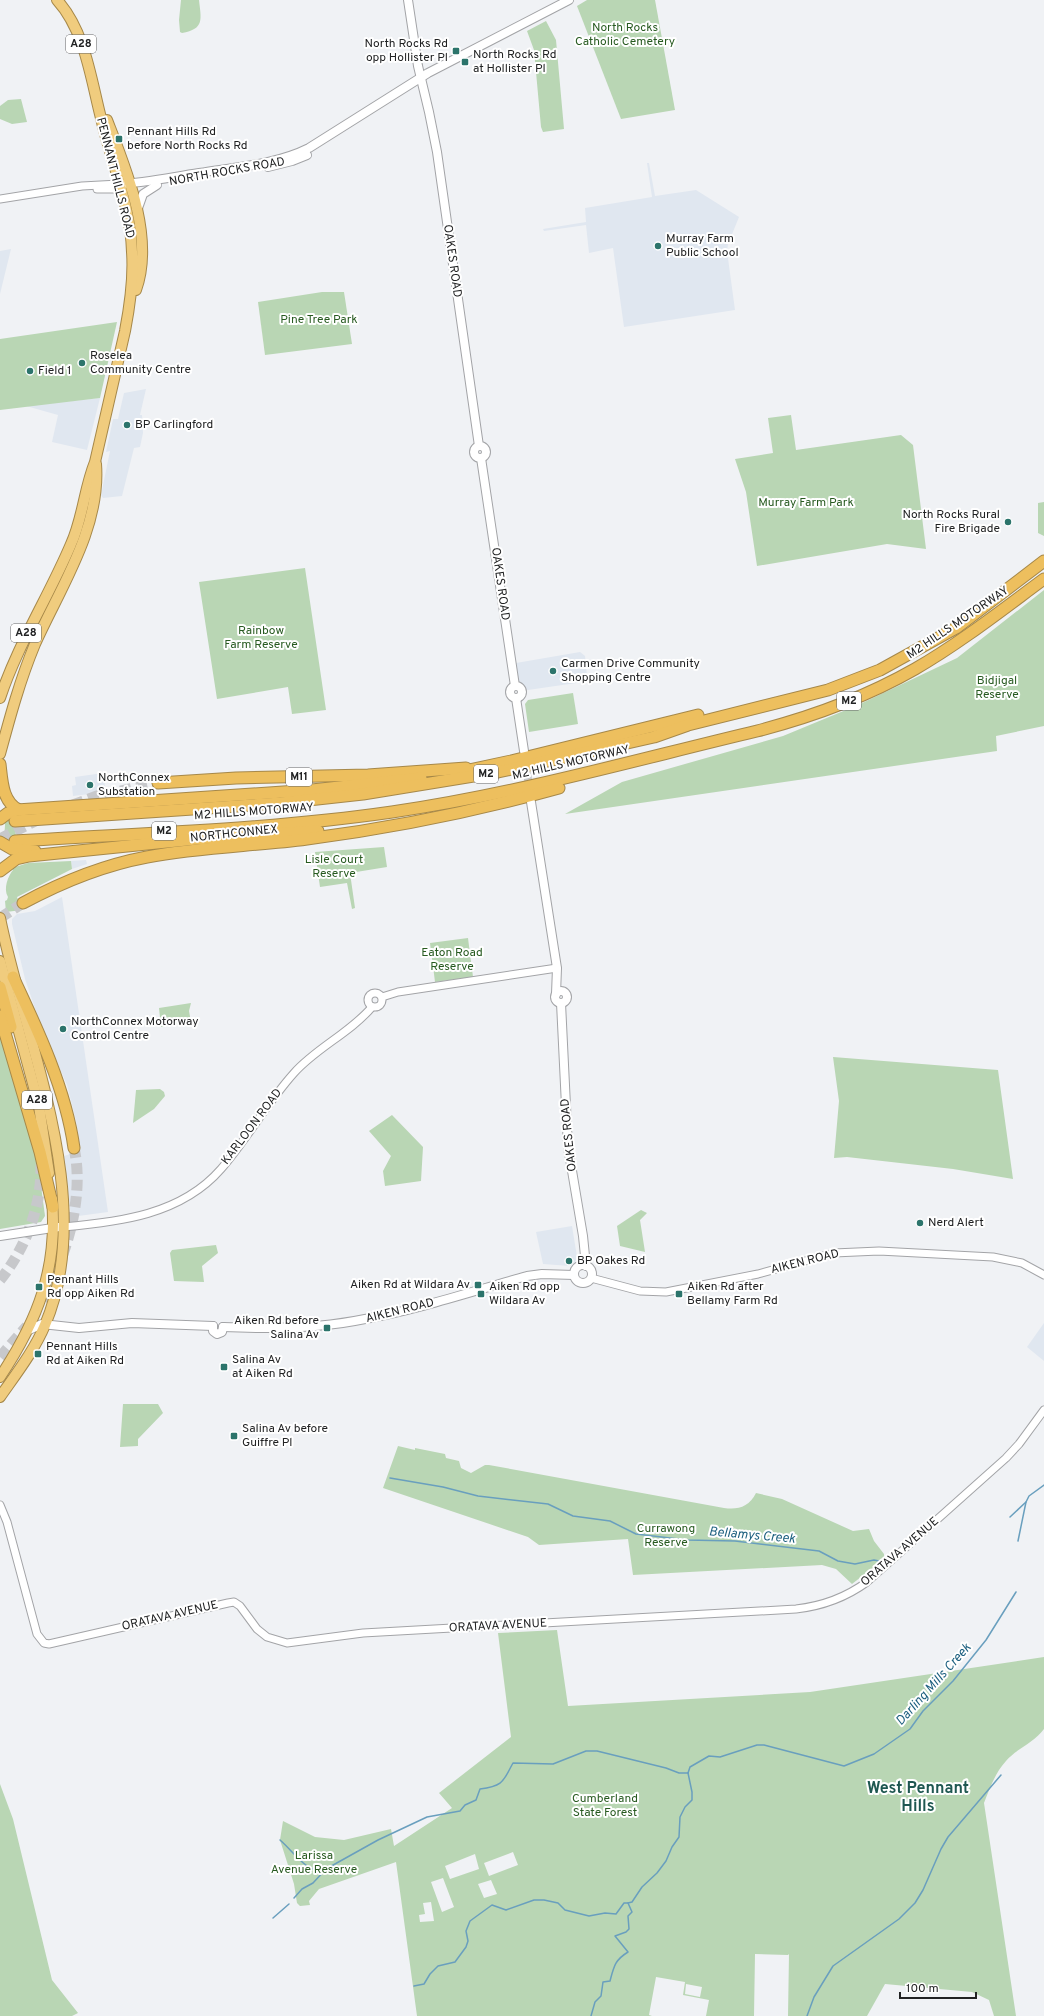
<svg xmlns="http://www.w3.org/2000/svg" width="1044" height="2016" font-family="Overpass,sans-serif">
<rect width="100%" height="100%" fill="#f0f2f5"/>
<!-- built -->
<g fill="#e0e7f0">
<polygon points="647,163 649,163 655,196 696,190 739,217 728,244 727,251 735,310 624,327 613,248 589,253 586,225 544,231 543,229 586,222 585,208 652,197"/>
<polygon points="11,249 0,294 0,251"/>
<polygon points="146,389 140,415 142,415 143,433 140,447 134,448 122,496 103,498 101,495 110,451 106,452 113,419 118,419 124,393"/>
<polygon points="100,398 87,450 52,442 58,415 26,406"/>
<polygon points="580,652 585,656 587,676 583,682 528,690 521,687 519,683 516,663"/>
<polygon points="103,773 106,792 73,796 72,786 76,785 75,777"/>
<polygon points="86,860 87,864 72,869 71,861"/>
<polygon points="62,897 108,1212 71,1217 64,1156 79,1151 80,1149 76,1121 67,1085 41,1026 25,979 12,924 12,919 17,914 35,911"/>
<polygon points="572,1226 577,1257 575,1262 570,1266 543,1264 536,1232"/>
<polygon points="1044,1323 1044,1361 1027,1347"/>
</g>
<!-- green -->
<g fill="#b9d6b4" fill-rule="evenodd">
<path d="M181 0H199C201 19 205 29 182 33L180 32 179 20Z"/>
<polygon points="587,0 655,0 675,110 621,119 577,6"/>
<polygon points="546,21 556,40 564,129 543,132 541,127 534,50 527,31"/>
<polygon points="21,99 27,122 12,124 0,119 0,106 8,100"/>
<polygon points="322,292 344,292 352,344 265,355 258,302"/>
<polygon points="117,322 100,398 0,410 0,339"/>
<polygon points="791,415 796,450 901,435 913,445 926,549 887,544 757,566 746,492 735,459 773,453 768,418"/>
<polygon points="1044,502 1044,536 1038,533 1038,503"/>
<polygon points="305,568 326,710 292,714 288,687 217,699 199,582"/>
<polygon points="1044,590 1044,726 996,736 997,751 565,814 622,782 783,736 858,705 957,658"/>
<polygon points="573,693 578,724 529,732 525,704 528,700"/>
<polygon points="14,815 17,847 4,841 5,825 4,821"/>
<polygon points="384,847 387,867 350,873 355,908 352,909 347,883 320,887 315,852"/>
<path d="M71 861 72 869 17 897 22 910 6 912 5 901 7 900 8 897C3 889 8 876 13 870L12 868 28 863Z"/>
<polygon points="468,938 473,977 435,982 430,943"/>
<polygon points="191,1003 189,1011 191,1022 161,1027 159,1008"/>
<polygon points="0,1036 37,1156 45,1216 41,1222 0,1229"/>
<polygon points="833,1057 998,1070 1013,1179 953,1169 847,1157 834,1158 839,1101"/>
<polygon points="160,1089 164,1092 165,1096 154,1109 133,1123 136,1090"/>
<polygon points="392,1115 423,1147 421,1181 385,1186 383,1171 391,1156 369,1131"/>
<polygon points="641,1210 647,1213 640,1220 645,1252 620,1246 617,1226"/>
<polygon points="216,1245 218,1253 202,1266 204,1282 174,1281 170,1253 172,1250"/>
<polygon points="123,1404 158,1404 163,1413 138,1439 138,1446 120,1447"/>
<path d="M398 1446 415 1450V1448L445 1454 446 1458 459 1461 461 1468 471 1473 485 1465H489L724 1508C738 1510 749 1507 756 1493L782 1499 853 1531 869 1529 874 1541 884 1554V1559L852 1584 836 1569 822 1565 633 1575 628 1539 539 1545 528 1537 383 1488Z"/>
<path d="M557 1630 568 1706 810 1692 1044 1657V1729C1034 1743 1017 1748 1006 1761 995 1773 990 1788 984 1803L1016 2016H994L989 2000 972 1992 885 1984 867 2016H788L789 1954 788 1955 755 1954 754 2016H706L709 2000 683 1995 685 1982 656 1977 649 2015 652 2016H417L396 1862 319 1889 309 1901 310 1905 300 1906 297 1903 294 1884 280 1840 283 1821 315 1837 344 1840 391 1829 394 1846 452 1808 439 1793 511 1737 498 1633ZM513 1852 518 1865 489 1876 484 1863ZM475 1854 479 1869 450 1879 445 1866ZM443 1878 454 1907 442 1912 431 1882ZM491 1880 497 1894 484 1898 478 1884ZM431 1902 434 1921 420 1922 419 1915 425 1914 423 1903ZM686 1984 702 1987 700 1997 685 1994Z"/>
<polygon points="0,1784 13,1819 52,1980 78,2013 72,2016 0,2016"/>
</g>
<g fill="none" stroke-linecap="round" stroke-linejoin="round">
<!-- stream -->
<g stroke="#699fbe" stroke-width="1.5">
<polyline points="390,1478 443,1487 478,1496 548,1504 573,1516 610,1521 636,1534 687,1540 735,1541 819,1551 838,1561 855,1564 874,1560 879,1561"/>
<polyline points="1010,1517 1026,1502"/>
<polyline points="1018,1541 1026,1502 1029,1496 1044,1485"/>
<polyline points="688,1773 690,1767 709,1756 720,1757 757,1745 764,1745 844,1766 874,1754 910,1729 923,1711 953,1681 986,1640 1016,1592"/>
<path d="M280 1840C294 1852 304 1870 323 1872"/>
<path d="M294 1898 302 1889 313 1883 326 1869 378 1840 427 1817 460 1811 465 1805 476 1800 480 1789C504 1786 503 1781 513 1763L553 1764 586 1751H597L666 1768 679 1773H688"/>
<polyline points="273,1918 289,1904"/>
<polyline points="414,1986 424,1984 430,1974 438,1966 455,1962 466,1947 468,1941 466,1931 470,1921 492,1905 506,1910 534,1900 544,1900 558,1903 565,1910 589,1916 605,1913 616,1914 624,1903 628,1903"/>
<path d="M591 2016 595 2002 601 1996 603 1982 610 1981C614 1966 615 1960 628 1952L615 1936 626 1932 629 1929 628 1916 632 1912 628 1903 632 1902 642 1887 657 1873 666 1861 672 1847 679 1837 680 1817 685 1807 692 1800V1792L688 1773"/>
<polyline points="807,2016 814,1997 833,1966 899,1919 915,1903 923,1890 941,1849 948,1837 1001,1775"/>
</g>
<!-- secondary-tunnel -->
<polyline stroke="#c7c8cb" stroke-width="8" stroke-dasharray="8 4" stroke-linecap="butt" points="525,761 530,791"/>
<!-- motorway-tunnel -->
<g stroke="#c7c8cb" stroke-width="11" stroke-dasharray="11 5.5" stroke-linecap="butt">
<polyline points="73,805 97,796 158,783"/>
<polyline points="0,839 37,820"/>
<polyline points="0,918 23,903"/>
<path d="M0 1280C26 1248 42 1205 41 1164"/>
<path d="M42 1300C66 1258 85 1197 74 1148"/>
<polyline points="0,1357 27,1326"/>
</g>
<defs>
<g id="tertiary">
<polyline points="97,189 120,189"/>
<polyline points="0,199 82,186 119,184"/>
<circle cx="375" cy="1000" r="7"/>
<polyline points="382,997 398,992 557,968"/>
<path d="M63 1227C119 1222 181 1215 221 1169 247 1139 267 1103 294 1073 316 1048 350 1033 372 1007"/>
<polyline points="591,1278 640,1291 666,1292 758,1274 834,1253 879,1251 993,1257 1022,1263 1044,1275"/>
<path d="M0 1505 7 1522 37 1634 44 1643 49 1644 228 1603 234 1602 240 1606 257 1629 267 1637 287 1643 363 1633 796 1609C823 1606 845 1598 867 1582L1006 1458 1019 1444 1044 1410"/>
</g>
<g id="secondary">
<polyline points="408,0 418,66 429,112 437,152 479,446"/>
<polyline points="268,167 292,161 307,155"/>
<path d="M119 184C146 183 172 177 199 173 235 167 275 165 309 148L428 73 569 0"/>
<polyline points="137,211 143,194 157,185"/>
<circle cx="480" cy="452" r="6"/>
<polyline points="481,458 515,686"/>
<circle cx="516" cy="692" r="6"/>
<polyline points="516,698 524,751"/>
<polyline points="531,802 557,968 556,994"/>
<circle cx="561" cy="997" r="6"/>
<polyline points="561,1003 568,1147 583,1236 586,1266"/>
<polyline points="0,1236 59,1227"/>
<circle cx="583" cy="1274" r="9"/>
<polyline points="213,1326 213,1331 217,1334 222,1332 223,1327"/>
<path d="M223 1327C267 1329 322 1328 365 1319 420 1309 473 1291 527 1276L542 1274 574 1275"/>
<polyline points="29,1330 42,1324 79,1328 132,1323 213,1326"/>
</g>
<g id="trunk">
<path d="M107 120C126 169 155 237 136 290"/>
<path d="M0 698C18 644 49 596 71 544 83 518 84 489 95 462L125 331C130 305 134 279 132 252 131 208 112 164 102 122 91 81 86 32 57 0"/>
<path d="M0 754C10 717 20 680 35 644 60 588 101 528 96 464"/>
<path d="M0 918C25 1043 98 1200 45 1325 34 1351 16 1374 0 1397"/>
<polyline points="0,961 39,1106 49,1173"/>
<path d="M0 1377C38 1320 58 1268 52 1199"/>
</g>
<g id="motorway">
<path d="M0 764C2 780 2 802 19 810"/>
<polyline points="460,772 511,761 698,715"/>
<polyline points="158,783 236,778 368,775 466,768"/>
<polyline points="0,819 8,813 17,810 312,790 421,778"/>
<polyline points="15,821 281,803 363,794 498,772 654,737 688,725 828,690 880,670 956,628 1044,561"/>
<path d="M15 841C141 833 267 830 392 812 516 794 635 760 757 731 811 717 866 697 915 669 960 643 1002 610 1044 579"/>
<polyline points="0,842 12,849 35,851"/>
<polyline points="0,871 16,859 29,856 196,839 318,831"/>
<path d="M23 903C62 882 104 865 147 857 200 847 254 846 307 839 392 828 476 811 559 788"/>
<path d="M13 977C38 1030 66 1090 74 1148"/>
<polyline points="0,987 11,1027"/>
<polyline points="0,1016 40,1152 53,1207"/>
</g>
</defs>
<!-- tertiary casing -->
<use href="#tertiary" stroke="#a3a4a7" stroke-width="9"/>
<!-- secondary casing -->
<use href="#secondary" stroke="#a3a4a7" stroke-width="10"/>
<!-- trunk casing -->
<use href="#trunk" stroke="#a68849" stroke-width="12"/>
<!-- motorway casing -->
<use href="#motorway" stroke="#a68849" stroke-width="13"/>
<!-- tertiary -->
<use href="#tertiary" stroke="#fff" stroke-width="7"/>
<!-- secondary -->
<use href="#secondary" stroke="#fff" stroke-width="8"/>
<!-- trunk -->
<use href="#trunk" stroke="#f0cc7e" stroke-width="10"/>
<!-- motorway -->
<use href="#motorway" stroke="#edbf5e" stroke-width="11"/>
</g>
<!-- markers -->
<g fill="#2c746b" stroke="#fff" stroke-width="1.5">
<rect x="452" y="47" width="8" height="8" rx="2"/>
<rect x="461" y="58" width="8" height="8" rx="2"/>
<rect x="115" y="135" width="8" height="8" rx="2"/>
<circle cx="658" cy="246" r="4"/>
<circle cx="82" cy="363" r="4"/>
<circle cx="30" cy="371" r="4"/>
<circle cx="127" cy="425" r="4"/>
<circle cx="1008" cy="522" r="4"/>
<circle cx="553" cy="671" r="4"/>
<circle cx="90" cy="785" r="4"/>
<circle cx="63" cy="1029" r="4"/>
<circle cx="920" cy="1223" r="4"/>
<circle cx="569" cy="1261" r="4"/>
<rect x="474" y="1281" width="8" height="8" rx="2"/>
<rect x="35" y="1283" width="8" height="8" rx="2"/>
<rect x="477" y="1290" width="8" height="8" rx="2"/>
<rect x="675" y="1290" width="8" height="8" rx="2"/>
<rect x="323" y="1324" width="8" height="8" rx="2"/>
<rect x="34" y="1350" width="8" height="8" rx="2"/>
<rect x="220" y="1363" width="8" height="8" rx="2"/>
<rect x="230" y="1432" width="8" height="8" rx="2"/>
</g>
<g text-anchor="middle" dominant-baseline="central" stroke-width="4" stroke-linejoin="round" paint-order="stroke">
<!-- shield labels -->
<g fill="#fff" stroke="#646465" stroke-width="1">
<rect x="66" y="35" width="30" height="18" rx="3"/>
<rect x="11" y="624" width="30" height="18" rx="3"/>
<rect x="837" y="692" width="24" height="18" rx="3"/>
<rect x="474" y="765" width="24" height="18" rx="3"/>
<rect x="286" y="768" width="26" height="18" rx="3"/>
<rect x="152" y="822" width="24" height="18" rx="3"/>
<rect x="22" y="1091" width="30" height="18" rx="3"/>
</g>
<g font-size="11" font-weight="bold" fill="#212223">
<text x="81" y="44">A28</text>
<text x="26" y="633">A28</text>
<text x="849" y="701">M2</text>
<text x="486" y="774">M2</text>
<text x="299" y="777">M11</text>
<text x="164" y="831">M2</text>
<text x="37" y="1100">A28</text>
</g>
<!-- park labels -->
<g font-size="12" fill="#275a20" stroke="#fff">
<text x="625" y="28">North Rocks<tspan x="625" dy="14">Catholic Cemetery</tspan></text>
<text x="319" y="320">Pine Tree Park</text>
<text x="806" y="503">Murray Farm Park</text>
<text x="261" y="631">Rainbow<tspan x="261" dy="14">Farm Reserve</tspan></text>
<text x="997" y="681">Bidjigal<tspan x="997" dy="14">Reserve</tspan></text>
<text x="334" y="860">Lisle Court<tspan x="334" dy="14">Reserve</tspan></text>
<text x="452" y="953">Eaton Road<tspan x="452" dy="14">Reserve</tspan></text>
<text x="666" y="1529">Currawong<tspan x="666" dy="14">Reserve</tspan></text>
<text x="605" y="1799">Cumberland<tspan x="605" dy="14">State Forest</tspan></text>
<text x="314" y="1856">Larissa<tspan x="314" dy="14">Avenue Reserve</tspan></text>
</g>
<!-- poi labels -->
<g font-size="12" fill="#212223" stroke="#fff" text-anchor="start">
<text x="448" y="44" text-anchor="end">North Rocks Rd<tspan x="448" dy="14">opp Hollister Pl</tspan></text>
<text x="473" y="55">North Rocks Rd<tspan x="473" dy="14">at Hollister Pl</tspan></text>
<text x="127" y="132">Pennant Hills Rd<tspan x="127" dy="14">before North Rocks Rd</tspan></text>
<text x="666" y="239">Murray Farm<tspan x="666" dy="14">Public School</tspan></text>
<text x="90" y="356">Roselea<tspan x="90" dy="14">Community Centre</tspan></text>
<text x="38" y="371">Field 1</text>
<text x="135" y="425">BP Carlingford</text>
<text x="1000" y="515" text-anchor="end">North Rocks Rural<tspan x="1000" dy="14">Fire Brigade</tspan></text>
<text x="561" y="664">Carmen Drive Community<tspan x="561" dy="14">Shopping Centre</tspan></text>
<text x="98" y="778">NorthConnex<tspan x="98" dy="14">Substation</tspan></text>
<text x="71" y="1022">NorthConnex Motorway<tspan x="71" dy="14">Control Centre</tspan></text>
<text x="928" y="1223">Nerd Alert</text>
<text x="577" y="1261">BP Oakes Rd</text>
<text x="47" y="1280">Pennant Hills<tspan x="47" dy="14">Rd opp Aiken Rd</tspan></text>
<text x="470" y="1285" text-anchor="end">Aiken Rd at Wildara Av</text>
<text x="489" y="1287">Aiken Rd opp<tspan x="489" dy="14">Wildara Av</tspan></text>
<text x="687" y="1287">Aiken Rd after<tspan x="687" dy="14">Bellamy Farm Rd</tspan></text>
<text x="319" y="1321" text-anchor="end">Aiken Rd before<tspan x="319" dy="14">Salina Av</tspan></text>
<text x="46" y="1347">Pennant Hills<tspan x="46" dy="14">Rd at Aiken Rd</tspan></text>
<text x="232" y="1360">Salina Av<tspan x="232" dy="14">at Aiken Rd</tspan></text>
<text x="242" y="1429">Salina Av before<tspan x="242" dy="14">Guiffre Pl</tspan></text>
</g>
<!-- street labels -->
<g font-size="12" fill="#212223" stroke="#fff">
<text transform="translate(227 172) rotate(-10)">NORTH ROCKS ROAD</text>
<text transform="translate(115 178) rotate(76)">PENNANT HILLS ROAD</text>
<text transform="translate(452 261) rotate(82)">OAKES ROAD</text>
<text transform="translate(500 584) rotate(82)">OAKES ROAD</text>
<text transform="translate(958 623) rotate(-34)">M2 HILLS MOTORWAY</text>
<text transform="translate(571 763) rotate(-13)">M2 HILLS MOTORWAY</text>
<text transform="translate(254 812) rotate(-4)">M2 HILLS MOTORWAY</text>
<text transform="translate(234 834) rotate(-6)">NORTHCONNEX</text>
<text transform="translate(252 1127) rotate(-53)">KARLOON ROAD</text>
<text transform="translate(569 1135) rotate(-96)">OAKES ROAD</text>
<text transform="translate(805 1262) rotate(-14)">AIKEN ROAD</text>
<text transform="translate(400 1311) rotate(-14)">AIKEN ROAD</text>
<text transform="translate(900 1552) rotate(-41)">ORATAVA AVENUE</text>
<text transform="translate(170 1616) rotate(-13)">ORATAVA AVENUE</text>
<text transform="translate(498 1626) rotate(-3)">ORATAVA AVENUE</text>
</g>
<!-- water labels -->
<g font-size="13" font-style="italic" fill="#1c5f7f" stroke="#fff">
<text transform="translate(752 1536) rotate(5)">Bellamys Creek</text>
<text transform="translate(934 1685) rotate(-48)">Darling Mills Creek</text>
</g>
<!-- district labels -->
<g font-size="16" font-weight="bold" fill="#1e5751" stroke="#fff">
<text x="918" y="1789">West Pennant<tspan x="918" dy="18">Hills</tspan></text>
</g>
</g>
<!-- scale -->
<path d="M900 1992v6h76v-6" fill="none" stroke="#212223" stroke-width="2"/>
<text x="906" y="1992" font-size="12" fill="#212223" stroke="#ffffff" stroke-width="3" paint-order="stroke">100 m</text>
</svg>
